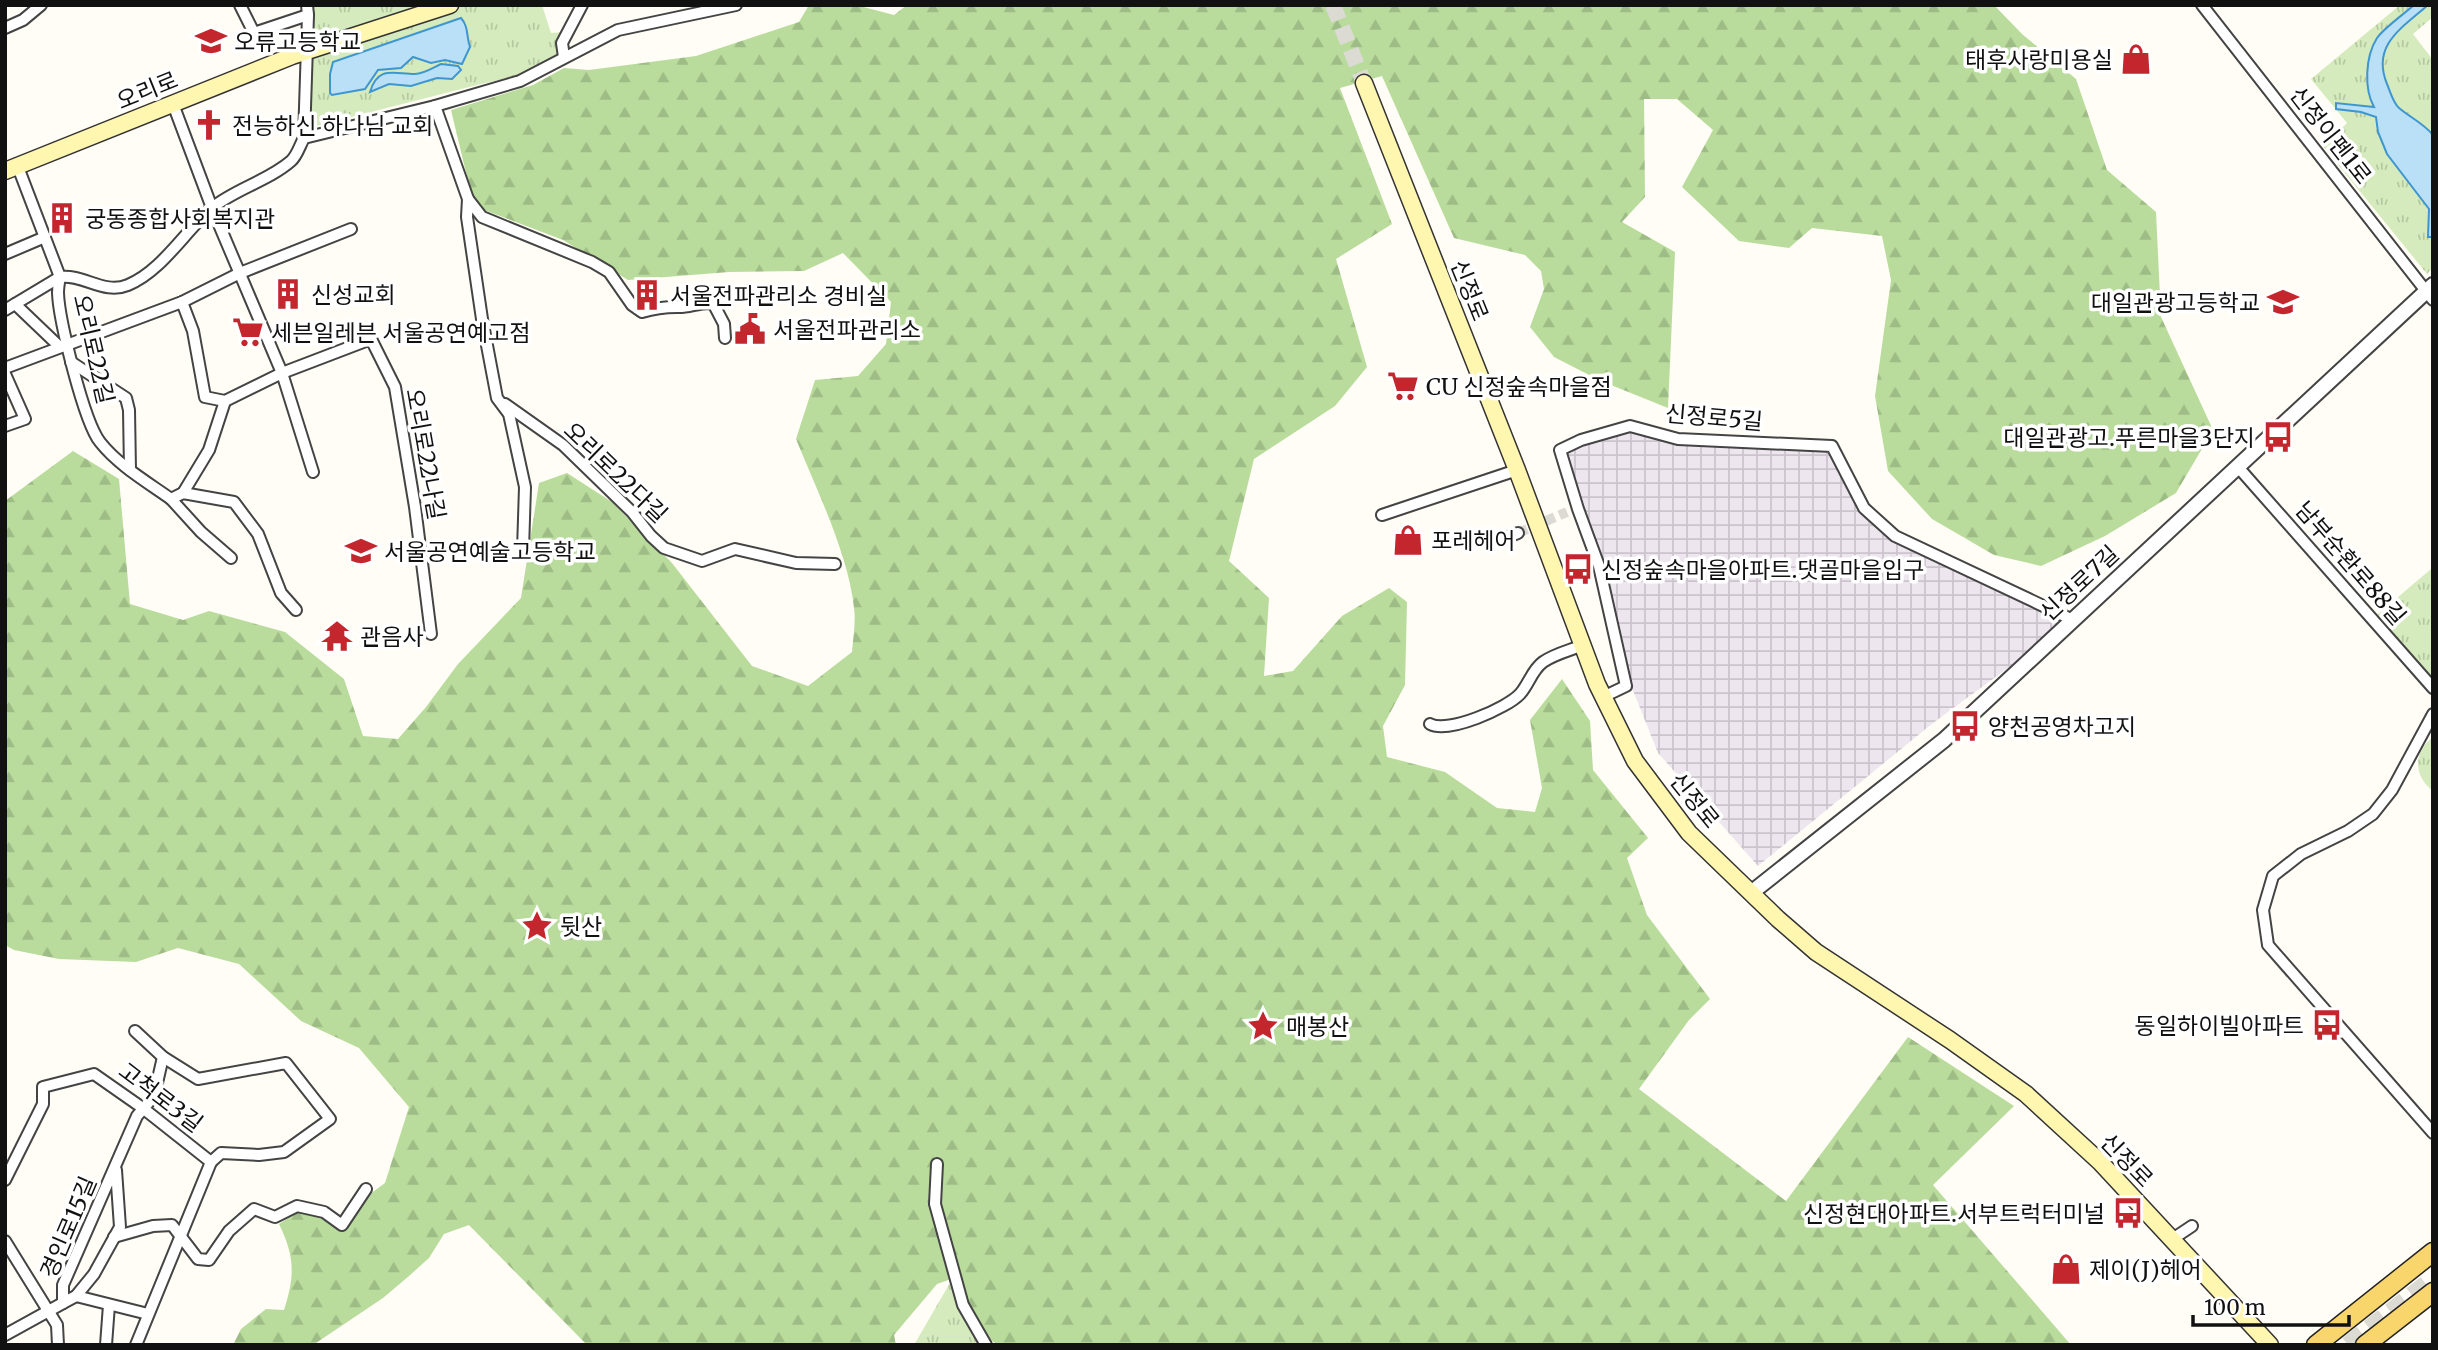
<svg xmlns="http://www.w3.org/2000/svg" width="2438" height="1350" font-family="Merriweather,'Noto Sans KR',serif">
<defs>
<pattern id="industrial-grid" width="8" height="8" patternUnits="userSpaceOnUse" patternTransform="scale(1.75)"><rect width="8" height="8" fill="#eee6ef"/><path d="M0 4h8M4 0v8" fill="none" stroke="#cbc4cc"/></pattern>
<pattern id="forest-firs" width="22" height="20" patternUnits="userSpaceOnUse" patternTransform="scale(1.75)"><rect width="22" height="20" fill="#b9dc9c"/><path d="M5 1l3.5 6h-7zM16 11l3.5 6h-7z" fill="#9ebc85"/></pattern>
<pattern id="park-tufts" width="24" height="20" patternUnits="userSpaceOnUse" patternTransform="scale(1.75)"><rect width="24" height="20" fill="#d5ebbd"/><path d="M3 7l-1-3M5 7V3M7 7l1-3M15 17l-1-3M17 17v-4M19 17l1-3" fill="none" stroke="#b6c8a1"/></pattern>
</defs>
<rect width="100%" height="100%" fill="#fffdf5"/>
<!-- industrial -->
<polygon fill="url(#industrial-grid)" points="1630,426 1678,439 1832,446 1864,508 1895,536 2073,620 1933,723 1758,866 1658,753 1620,658 1560,450"/>
<!-- forest -->
<path fill="url(#forest-firs)" d="M809 5H856L894 15 907 5H1331L1338 21 1333 5H1994L2022 34 2076 79 2107 170 2156 212 2161 317 2213 430 2176 493 2105 536 2041 566 1994 555 1932 519 1888 471 1875 396 1891 280 1882 236 1812 228 1789 248 1739 241 1682 187 1713 130 1677 99H1644L1645 197 1622 222 1675 252 1668 408 1601 381 1554 357 1530 327 1544 289 1541 271 1525 255 1454 238 1382 76 1340 88 1392 224 1336 259 1367 367 1335 406 1254 459 1229 561 1269 598 1264 676 1293 671 1342 616 1389 588 1407 602 1405 685 1383 726 1387 757 1445 772 1497 808 1535 812 1542 788 1530 720 1562 679 1590 721 1593 770 1648 838 1627 858 1647 915 1710 999 1689 1020 1639 1089 1786 1201 1908 1037 2014 1106 1933 1185 2071 1345H998L988 1338 954 1278 937 1284 894 1335 896 1345H587L469 1225 444 1234 429 1258 409 1276 383 1298 313 1345H233L241 1329 266 1309 284 1310C295 1276 295 1257 279 1224L298 1212 318 1216 341 1229 362 1200 385 1183 409 1107 359 1048 301 1021 239 964 178 948 136 962 59 959 14 950 5 945V501L73 451 119 479 130 604 183 620 209 611 285 632 344 679 363 736 398 739 426 707 458 664 521 598 539 483 567 473 612 502 672 563 752 666 808 686 852 652C853 638 856 622 854 608 849 556 816 488 796 439L815 380 858 376 886 344 891 302 843 253 804 271 729 272 628 280 563 240 474 206 451 110 533 85 564 68 589 70 696 56 799 22Z"/>
<!-- park -->
<g fill="url(#park-tufts)">
<polygon points="312,5 542,5 551,33 564,32 560,57 525,75 485,83 308,128 313,65"/>
<polygon points="2400,5 2433,5 2433,17 2413,34 2433,60 2433,267 2427,274 2323,146 2347,123 2311,79"/>
<polygon points="2431,569 2433,571 2432,680 2377,615"/>
<path d="M2433 737V791C2413 776 2413 752 2433 737Z"/>
<polygon points="954,1276 976,1328 989,1345 914,1345"/>
</g>
<!-- water -->
<g fill="#b9e0f7" stroke="#3f96cf" stroke-width="2">
<path d="M2414 5H2428C2402 28 2371 45 2387 84 2390 91 2393 103 2399 108 2411 118 2423 123 2433 135V237H2428L2429 209 2387 154 2378 132 2376 117 2361 112 2336 109V103L2374 107C2364 89 2365 57 2377 38 2384 28 2404 14 2414 5Z"/>
<path d="M461 18C469 27 466 36 470 47L462 64 445 60 431 63 413 57 401 68 378 70 365 89 332 95 330 93V74L333 62Z"/>
<path d="M441 64 458 66 461 70 452 79 437 78 411 86 389 84 370 92C378 65 394 74 415 74 424 74 434 67 441 64Z"/>
</g>
<g fill="none" stroke-linecap="round" stroke-linejoin="round">
<!-- minor-tunnel -->
<polyline stroke="#dbdad3" stroke-width="10" stroke-dasharray="10 5" stroke-linecap="butt" points="1518,533 1567,512"/>
<!-- secondary-tunnel -->
<polyline stroke="#dbdad3" stroke-width="16" stroke-dasharray="16 8" stroke-linecap="butt" points="1333,5 1364,83"/>
<!-- primary-tunnel -->
<polyline stroke="#dbdad3" stroke-width="18" stroke-dasharray="18 9" stroke-linecap="butt" points="2348,1345 2433,1279"/>
<defs>
<g id="minor">
<polyline points="240,5 254,33 308,15"/>
<polyline points="2202,5 2433,300"/>
<polyline points="5,28 23,20 41,5"/>
<polyline points="564,57 562,43 582,5"/>
<polyline points="173,104 212,208 282,373 313,472"/>
<polyline points="435,106 468,199 467,217 482,319 497,398 509,414 525,487 523,550"/>
<polyline points="304,138 308,15 307,5"/>
<path d="M18 167 60 277C59 282 58 287 58 293 59 320 84 422 100 442 118 465 147 482 171 499L183 493 234 502 258 534 281 593 296 610"/>
<path d="M468 199 482 217 592 262 609 272 632 305 642 312C655 308 664 307 677 307 689 308 698 302 713 303L724 324 725 338"/>
<polyline points="5,254 45,237"/>
<polyline points="182,302 193,331 205,397 225,401 282,373 371,339 395,387 415,507 431,634"/>
<polyline points="15,304 60,347"/>
<path d="M5 310 60 277C84 274 104 295 128 285 162 271 185 231 212 208 235 189 268 181 291 161 297 156 300 145 304 138L435 106 520 81 618 30 736 5"/>
<polyline points="71,362 126,398 129,410 130,470"/>
<polyline points="5,368 182,302 240,273 351,229"/>
<polyline points="5,374 25,419 5,426"/>
<polyline points="505,404 563,445 632,512 651,536 664,548 702,561 735,549 796,563 835,564"/>
<polyline points="2238,467 2433,688"/>
<polyline points="183,493 209,450 225,401"/>
<polyline points="171,499 201,532 231,558"/>
<polyline points="1382,515 1517,470"/>
<polyline points="1500,540 1518,533"/>
<polyline points="1603,697 1626,686 1599,566 1578,509 1560,450 1581,440 1630,426 1678,439 1832,446 1864,508 1895,536 2073,620"/>
<polyline points="2433,714 2392,790 2373,814 2348,831 2301,854 2273,876 2263,910 2268,945 2433,1133"/>
<path d="M1430 724C1448 734 1507 708 1520 694 1529 684 1532 670 1543 662 1554 654 1571 650 1583 645"/>
<polyline points="135,1031 163,1057 198,1079 286,1063 330,1119 284,1152 259,1155 221,1153 211,1162"/>
<polyline points="937,1164 935,1204 963,1305 986,1345"/>
<polyline points="5,1180 43,1104 43,1087 94,1074 144,1109 211,1162 136,1345"/>
<polyline points="114,1237 153,1226 172,1225 198,1259 209,1260 229,1231 254,1209 275,1217 297,1206 324,1212 342,1225 366,1189"/>
<polyline points="2171,1240 2192,1226"/>
<polyline points="5,1241 57,1325 58,1345"/>
<polyline points="76,1296 148,1314"/>
<polyline points="63,1303 76,1296 94,1274 120,1227 116,1170"/>
<polyline points="5,1335 63,1303 63,1285 137,1116 154,1096 163,1057"/>
<polyline points="106,1345 109,1305"/>
</g>
<polyline id="tertiary" points="1751,893 1944,740 2433,285"/>
<g id="secondary">
<polyline points="1364,83 1517,470 1597,684 1635,761 1689,833 1778,919 1816,952 1950,1040 2026,1094 2100,1162 2270,1345"/>
<polyline points="5,171 292,56 450,5"/>
</g>
<g id="primary">
<polyline points="2316,1345 2433,1252"/>
<polyline points="2365,1345 2433,1292"/>
</g>
</defs>
<!-- minor casing -->
<use href="#minor" stroke="#444" stroke-width="14"/>
<!-- tertiary casing -->
<use href="#tertiary" stroke="#444" stroke-width="18"/>
<!-- secondary casing -->
<use href="#secondary" stroke="#333" stroke-width="19"/>
<!-- primary casing -->
<use href="#primary" stroke="#222" stroke-width="21"/>
<!-- minor -->
<use href="#minor" stroke="#fff" stroke-width="10"/>
<!-- tertiary -->
<use href="#tertiary" stroke="#fff" stroke-width="14"/>
<!-- secondary -->
<use href="#secondary" stroke="#fff6b0" stroke-width="16"/>
<!-- primary -->
<use href="#primary" stroke="#f9d66b" stroke-width="18"/>
</g>
<!-- icons -->
<defs>
<symbol id="school-bare" viewBox="-9 -9 18 18"><path d="M0-5L7-2L0 1L-7-2ZM-4 1L0 2.5L4 1V4Q0 6-4 4Z" fill="#c4262e" stroke="#fff" stroke-width="2.5" paint-order="stroke"/></symbol>
<symbol id="shop-bare" viewBox="-9 -9 18 18"><path d="M-5-2.5h2.3a2.7 3.5 0 0 1 5.4 0H5L5.5 6h-11ZM-1.5-2.5h3a1.5 2.3 0 0 0-3 0Z" fill="#c4262e" stroke="#fff" stroke-width="2.5" paint-order="stroke"/></symbol>
<symbol id="church-bare" viewBox="-9 -9 18 18"><path d="M-1.2-6h2.4v3.5h3.3v2.4h-3.3V6h-2.4V-.1h-3.3v-2.4h3.3Z" fill="#c4262e" stroke="#fff" stroke-width="2.5" paint-order="stroke"/></symbol>
<symbol id="building-bare" viewBox="-9 -9 18 18"><path d="M-4-6H4V6H1V3H-1V6H-4ZM-2.5-4.3h1.7v1.8h-1.7ZM.8-4.3h1.7v1.8H.8ZM-2.5-1h1.7V.8h-1.7ZM.8-1h1.7V.8H.8Z" fill="#c4262e" stroke="#fff" stroke-width="2.5" paint-order="stroke"/></symbol>
<symbol id="civic-bare" viewBox="-9 -9 18 18"><path d="M-.6-6.5H3V-4.5H.6V-3L4-1V1h2V6H-6V1h2V-1L-.6-3ZM-1.2 2.5V6h2.4V2.5Z" fill="#c4262e" stroke="#fff" stroke-width="2.5" paint-order="stroke"/></symbol>
<symbol id="supermarket-bare" viewBox="-9 -9 18 18"><path d="M-6-5.5h2.5l.6 2H6L4.5 2H-2.5L-4.4-4H-6ZM-1.5 3.2a1.3 1.3 0 1 0 .1 0ZM3 3.2a1.3 1.3 0 1 0 .1 0Z" fill="#c4262e" stroke="#fff" stroke-width="2.5" paint-order="stroke"/></symbol>
<symbol id="bus-bare" viewBox="-9 -9 18 18"><path d="M-5-6H5V4H4V6H2V4H-2V6H-4V4H-5ZM-3.5-4V0h7V-4ZM-3.5 1.2v1.5H-2V1.2ZM2 1.2v1.5H3.5V1.2Z" fill="#c4262e" stroke="#fff" stroke-width="2.5" paint-order="stroke"/></symbol>
<symbol id="temple-bare" viewBox="-9 -9 18 18"><path d="M0-6L5-2H3V0L6.5 2.5H4V6H1.5V3h-3V6H-4V2.5H-6.5L-3 0V-2H-5Z" fill="#c4262e" stroke="#fff" stroke-width="2.5" paint-order="stroke"/></symbol>
<symbol id="sight-bare" viewBox="-9 -9 18 18"><path d="M0-6L1.8-2.2L6-1.7L2.9 1.2L3.7 5.4L0 3.3L-3.7 5.4L-2.9 1.2L-6-1.7L-1.8-2.2Z" fill="#c4262e" stroke="#fff" stroke-width="2.5" paint-order="stroke"/></symbol>
</defs>
<g fill-rule="evenodd">
<use href="#school-bare" x="189" y="19" width="44" height="44"/>
<use href="#shop-bare" x="2114" y="37" width="44" height="44"/>
<use href="#church-bare" x="187" y="103" width="44" height="44"/>
<use href="#building-bare" x="40" y="196" width="44" height="44"/>
<use href="#building-bare" x="266" y="272" width="44" height="44"/>
<use href="#building-bare" x="625" y="273" width="44" height="44"/>
<use href="#school-bare" x="2261" y="280" width="44" height="44"/>
<use href="#civic-bare" x="728" y="307" width="44" height="44"/>
<use href="#supermarket-bare" x="226" y="310" width="44" height="44"/>
<use href="#supermarket-bare" x="1381" y="364" width="44" height="44"/>
<use href="#bus-bare" x="2256" y="415" width="44" height="44"/>
<use href="#shop-bare" x="1386" y="518" width="44" height="44"/>
<use href="#school-bare" x="339" y="529" width="44" height="44"/>
<use href="#bus-bare" x="1556" y="547" width="44" height="44"/>
<use href="#temple-bare" x="315" y="614" width="44" height="44"/>
<use href="#bus-bare" x="1943" y="704" width="44" height="44"/>
<use href="#sight-bare" x="515" y="904" width="44" height="44"/>
<use href="#bus-bare" x="2305" y="1003" width="44" height="44"/>
<use href="#sight-bare" x="1241" y="1004" width="44" height="44"/>
<use href="#bus-bare" x="2106" y="1191" width="44" height="44"/>
<use href="#shop-bare" x="2044" y="1247" width="44" height="44"/>
</g>
<g text-anchor="middle" dominant-baseline="central" stroke-width="7" stroke-linejoin="round" paint-order="stroke">
<!-- poi labels -->
<g font-size="23" fill="#111" stroke="#fff" text-anchor="start">
<text x="234" y="41">오류고등학교</text>
<text x="2113" y="59" text-anchor="end">태후사랑미용실</text>
<text x="232" y="125">전능하신 하나님 교회</text>
<text x="85" y="218">궁동종합사회복지관</text>
<text x="311" y="294">신성교회</text>
<text x="670" y="295">서울전파관리소 경비실</text>
<text x="2260" y="302" text-anchor="end">대일관광고등학교</text>
<text x="773" y="329">서울전파관리소</text>
<text x="271" y="332">세븐일레븐 서울공연예고점</text>
<text x="1426" y="386">CU 신정숲속마을점</text>
<text x="2255" y="437" text-anchor="end">대일관광고.푸른마을3단지</text>
<text x="1431" y="540">포레헤어</text>
<text x="384" y="551">서울공연예술고등학교</text>
<text x="1601" y="569">신정숲속마을아파트.댓골마을입구</text>
<text x="360" y="636">관음사</text>
<text x="1988" y="726">양천공영차고지</text>
<text x="560" y="926">뒷산</text>
<text x="2304" y="1025" text-anchor="end">동일하이빌아파트</text>
<text x="1286" y="1026">매봉산</text>
<text x="2105" y="1213" text-anchor="end">신정현대아파트.서부트럭터미널</text>
<text x="2089" y="1269">제이(J)헤어</text>
</g>
<!-- street labels -->
<g font-size="23" fill="#111" stroke="#fff">
<text transform="translate(147 90) rotate(-22)">오리로</text>
<text transform="translate(2331 135) rotate(52)">신정이펜1로</text>
<text transform="translate(1470 290) rotate(68)">신정로</text>
<text transform="translate(94 349) rotate(77)">오리로22길</text>
<text transform="translate(1714 417) rotate(5)">신정로5길</text>
<text transform="translate(426 454) rotate(80)">오리로22나길</text>
<text transform="translate(616 472) rotate(44)">오리로22다길</text>
<text transform="translate(2351 563) rotate(49)">남부순환로88길</text>
<text transform="translate(2079 583) rotate(-43)">신정로7길</text>
<text transform="translate(1695 800) rotate(51)">신정로</text>
<text transform="translate(161 1097) rotate(37)">고척로3길</text>
<text transform="translate(2127 1160) rotate(46)">신정로</text>
<text transform="translate(68 1227) rotate(-67)">경인로15길</text>
</g>
</g>
<!-- border -->
<rect width="2438" height="1350" fill="none" stroke="#111111" stroke-width="14"/>
<!-- scale -->
<path d="M2193 1315v10h156v-10" fill="none" stroke="#111111" stroke-width="3.5"/>
<text x="2204" y="1315" font-size="21" fill="#111111" stroke="#ffffff" stroke-width="5" paint-order="stroke">100 m</text>
</svg>
